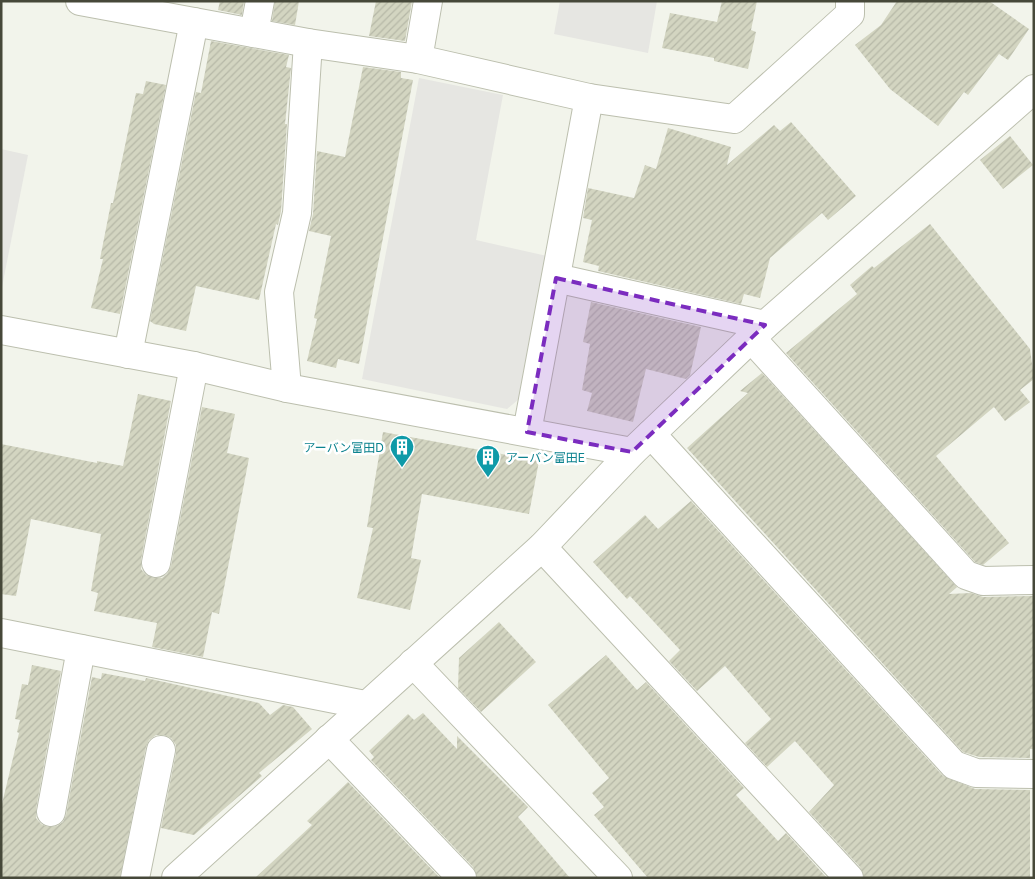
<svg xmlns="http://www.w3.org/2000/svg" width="1035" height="879" font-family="Inter,'Noto Sans JP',sans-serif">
<defs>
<pattern id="building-hatch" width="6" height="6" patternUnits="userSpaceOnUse" patternTransform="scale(1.25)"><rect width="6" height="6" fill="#d3d5c1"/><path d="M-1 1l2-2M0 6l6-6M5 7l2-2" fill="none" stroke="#b6b8a7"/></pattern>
</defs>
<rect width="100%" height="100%" fill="#f2f4eb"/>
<!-- parking -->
<g fill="#e6e6e2">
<polygon points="560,1 657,1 648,53 554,34"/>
<polygon points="419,78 503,95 476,240 547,256 519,399 507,409 362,379"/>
<polygon points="1,149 28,155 1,292"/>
</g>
<!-- building -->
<g fill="url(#building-hatch)">
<polygon points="220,1 244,1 242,15 218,10"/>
<polygon points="275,1 299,1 295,25 272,21"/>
<polygon points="376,1 412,1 405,41 369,36"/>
<polygon points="722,1 757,1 751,30 756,32 748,69 714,61 714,58 662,48 670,13 717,22"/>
<polygon points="897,1 989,1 1029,29 1008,60 999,54 968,95 964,92 938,126 890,89 855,45 881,25"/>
<polygon points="211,41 289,55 286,67 291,68 285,124 287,124 281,211 278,225 276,224 259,300 196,286 186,331 154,324 150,321 196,92 201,93"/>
<polygon points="363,67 401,72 401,78 413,80 359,364 338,359 336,368 307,361 317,319 314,318 331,236 309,231 313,214 317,151 345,157"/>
<polygon points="146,81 166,85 120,314 91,308 103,259 100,259 111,203 113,203 136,93 143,94"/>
<polygon points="791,122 856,196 828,220 822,213 770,258 760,298 744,294 741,304 598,271 599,266 583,262 592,220 583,218 588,188 634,198 645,165 656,169 668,128 731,147 727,165 774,125 780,131"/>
<polygon points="1010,136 1033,165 1003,189 980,160"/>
<polygon points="930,224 1030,349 1034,379 1020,390 1030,402 1005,421 994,407 936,456 1009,543 983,565 975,562 786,353 857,294 850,285 872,266 874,268"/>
<polygon points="591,302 701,327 690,375 686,379 646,369 633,422 587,411 592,393 582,390 590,344 583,342"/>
<polygon points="762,373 957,587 949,594 971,593 983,597 1033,596 1034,749 1030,749 1030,758 979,757 963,752 687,448 748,393 740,391"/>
<polygon points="138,394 171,401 141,560 141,569 146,575 154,578 162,578 167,574 171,566 202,407 235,414 227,453 249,458 219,614 212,612 203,657 152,647 157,623 94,611 98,593 91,591 101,534 31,519 16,596 1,594 1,444 97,463 97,461 123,466"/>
<polygon points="383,432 539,461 529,514 422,494 411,558 421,560 410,610 357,598 373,528 367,527"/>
<polygon points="691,501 943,776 975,789 1030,790 1030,878 864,878 860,867 809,812 834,785 795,741 767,767 745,743 771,719 725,666 697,691 669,661 680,650 630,596 627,599 593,562 645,515 658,529"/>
<polygon points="499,622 536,662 481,712 458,688 459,658"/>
<polygon points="606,655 637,690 646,682 744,788 736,795 778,841 786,833 827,878 648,878 594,815 604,807 592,793 609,778 548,705"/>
<polygon points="32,665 61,671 36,809 36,818 41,824 48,827 57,826 63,822 66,815 92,677 101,679 102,673 145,681 146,678 259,703 270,715 283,705 293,707 312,729 259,773 262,776 194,835 161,828 176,753 176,745 171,738 164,735 156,735 149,740 146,747 120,878 1,878 1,808 19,733 17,732 20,720 15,719 22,684 28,685"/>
<polygon points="423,713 457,749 457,736 528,807 518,817 570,878 477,878 473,867 371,760 374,757 369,751 408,714 414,720"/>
<polygon points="348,782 440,878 255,878 312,825 307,821"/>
</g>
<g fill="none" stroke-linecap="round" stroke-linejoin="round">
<defs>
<g id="minor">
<polyline points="80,1 308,43 418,59 589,98 734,119 850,14 850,1"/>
<polyline points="254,33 260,1"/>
<polyline points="418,59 428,1"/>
<polyline points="556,278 765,325"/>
<polyline points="1,330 194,366 287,388 632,452"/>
<polyline points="751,338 966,575 983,581 1034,580"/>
<polyline points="128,354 194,22"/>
<polyline points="287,388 279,292 297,213 308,43"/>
<polyline points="527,432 589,98"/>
<polyline points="651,434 954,765 976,773 1034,774"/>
<polyline points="542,547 849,878"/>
<polyline points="156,563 194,366"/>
<polyline points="1,633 365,705"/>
<polyline points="413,663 618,878"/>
<polyline points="329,739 462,878"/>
<polyline points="51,812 81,649"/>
<polyline points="135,878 161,750"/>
<polyline points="176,878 542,547 632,452 765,325 1034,89"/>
</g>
</defs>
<!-- minor casing -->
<use href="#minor" stroke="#bcbfae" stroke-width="30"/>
<!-- minor -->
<use href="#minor" stroke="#fff" stroke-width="28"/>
</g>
<!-- marked area -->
<path fill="#7b2cbf" fill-opacity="0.2" stroke="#7b2cbf" stroke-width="4" stroke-dasharray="10 6" stroke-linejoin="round" d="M556 278 765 325 632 452 527 432Z"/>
<!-- icons -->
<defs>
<symbol id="building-pin" viewBox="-11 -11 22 30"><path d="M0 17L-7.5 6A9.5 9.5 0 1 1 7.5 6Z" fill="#0f9aa8" stroke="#fff"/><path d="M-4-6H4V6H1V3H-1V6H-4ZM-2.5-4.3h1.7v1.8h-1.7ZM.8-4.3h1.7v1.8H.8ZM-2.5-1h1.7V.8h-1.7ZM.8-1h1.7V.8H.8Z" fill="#fff"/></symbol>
</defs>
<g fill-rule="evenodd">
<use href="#building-pin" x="388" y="433" width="28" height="38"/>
<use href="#building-pin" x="474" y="443" width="28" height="38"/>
</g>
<g text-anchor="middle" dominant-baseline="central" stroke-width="5" stroke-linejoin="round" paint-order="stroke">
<!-- culture labels -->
<g font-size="12" fill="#0d838f" stroke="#fff" text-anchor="end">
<text x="384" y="447">アーバン富田D</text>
<text x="506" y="457" text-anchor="start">アーバン富田E</text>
</g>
</g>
<!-- border -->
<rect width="1035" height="879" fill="none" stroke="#464839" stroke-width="5"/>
</svg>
